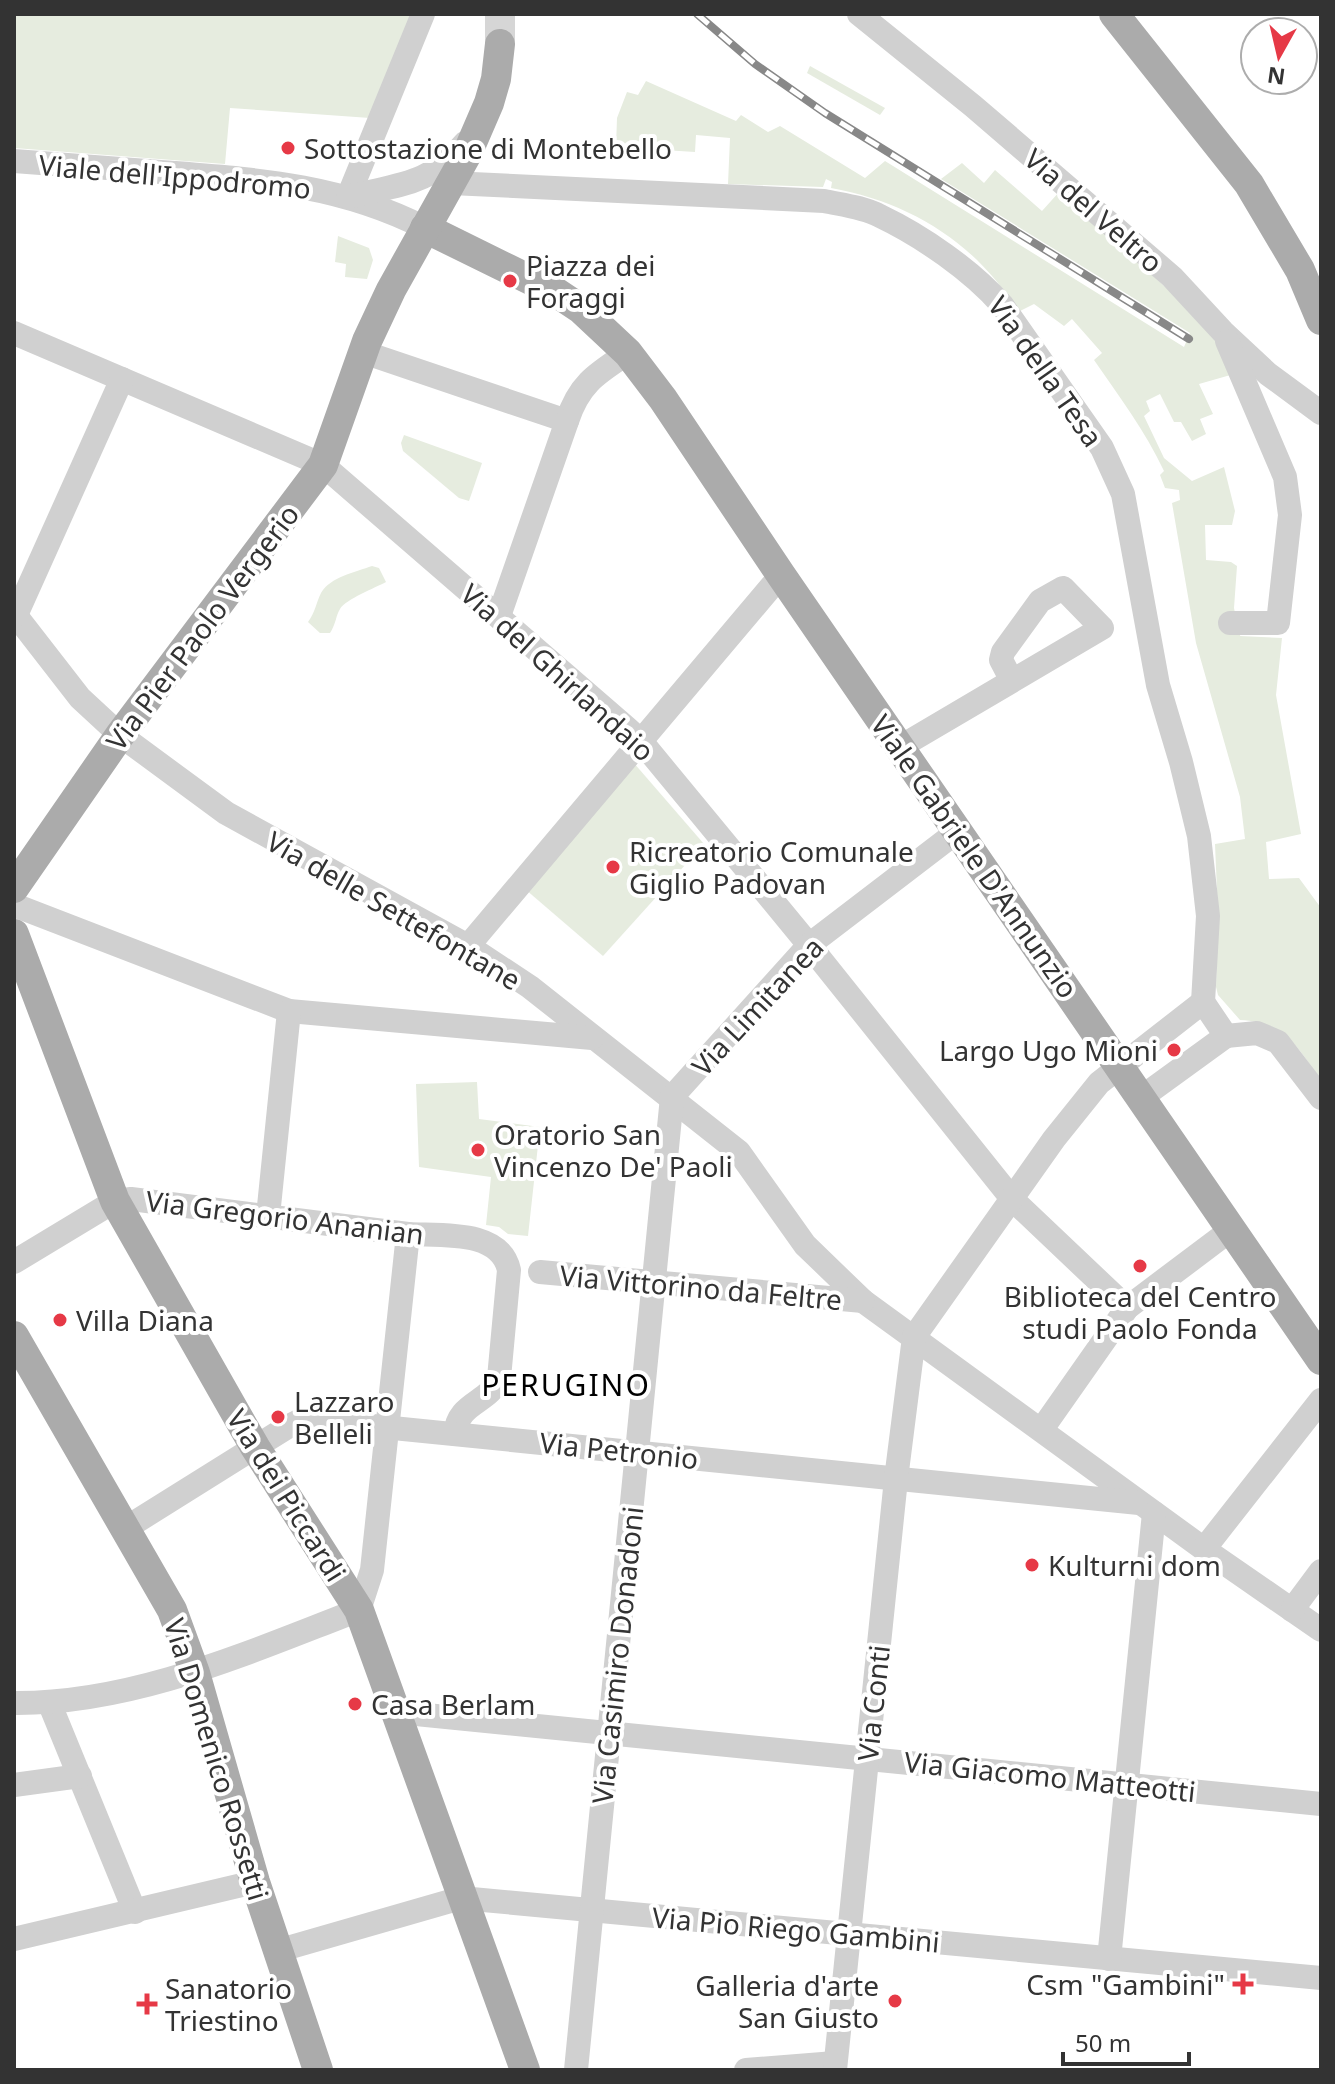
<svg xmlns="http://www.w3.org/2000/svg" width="1335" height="2084" font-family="'Noto Sans',sans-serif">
<rect width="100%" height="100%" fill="#fff"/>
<!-- green -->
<g fill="#e6ecdf">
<polygon points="14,14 413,14 370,118 230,108 225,164 14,148"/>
<polygon points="810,66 885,108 880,115 807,73"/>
<path d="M646 81 736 121 741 115 768 132 780 126 865 178 885 161 1184 347 1190 333 941 179 962 163 984 183 995 170 1042 211 1060 191 1220 337 1234 374 1199 384 1213 414 1200 419 1206 434 1192 441 1181 422H1174L1160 394 1146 401 1150 411 1144 416 1164 458 1192 481 1224 467 1235 511 1232 525H1205L1206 560 1231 562 1237 566 1234 608 1235 613 1245 612 1240 636 1282 638 1276 695 1301 834 1266 842 1269 879 1299 878 1321 908V1080C1296 1046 1286 1022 1240 1020L1218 995 1216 987 1218 915 1215 844 1245 839 1240 797 1196 643 1172 503 1180 500 1179 490 1165 488 1160 475 1164 471C1145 431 1119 396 1094 360L1102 353 1072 319 1064 326 1034 304 1018 312C977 243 909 202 831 188L832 182 826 179 823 187 728 184 730 138 696 135 695 152 616 147 617 118 627 92 638 95Z"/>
<polygon points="338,236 369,248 373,260 367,279 345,277 346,264 335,262"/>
<polygon points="404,435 482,463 469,501 459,498 403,451 401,443"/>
<path d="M372 566 379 568 386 582C375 588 346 599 340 609 336 615 336 624 330 633H320L308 622C315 613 316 603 321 593 330 577 356 572 372 566Z"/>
<polygon points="633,762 704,844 603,956 525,889"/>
<polygon points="477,1082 479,1119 540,1127 528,1236 508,1234 499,1227 486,1225 491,1177 419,1167 416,1084"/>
</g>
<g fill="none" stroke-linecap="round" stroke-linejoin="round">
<!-- major-tunnel -->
<polyline stroke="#d6d6d6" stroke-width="30" stroke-dasharray="30 15" stroke-linecap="butt" points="500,14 500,44"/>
<!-- minor -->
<g stroke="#d0d0d0" stroke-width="24">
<polyline points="859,14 973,106 1172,277 1223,332 1268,374 1321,413"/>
<path d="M14 161C67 165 121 169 174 173 264 180 343 186 425 228"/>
<path d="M451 183 824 201C843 205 863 207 880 216 922 236 971 270 1002 305L1102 448 1123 494 1158 685 1181 762 1199 836 1208 916 1203 1002"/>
<polyline points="348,197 423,14"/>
<path d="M348 197C399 184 429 186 465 143"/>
<polyline points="14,333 323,465 628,729 640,740 809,945 1013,1200 1127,1308 1042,1429"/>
<polyline points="1227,341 1285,477 1290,515 1278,623 1230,623"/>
<path d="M363 352 567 421C579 384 596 374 628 353"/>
<polyline points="14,613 80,698 120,735 226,813 468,946 530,987 739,1152 805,1245 863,1301 1204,1549 1321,1630"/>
<polyline points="16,615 122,379"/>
<polyline points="499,616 567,421"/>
<polyline points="900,747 1102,628 1063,588 1040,601 1003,652 1001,660 1012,681"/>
<polyline points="14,905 289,1011 592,1038"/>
<polyline points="468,946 781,575"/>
<polyline points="1226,1036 1257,1033 1278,1042 1321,1098"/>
<polyline points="268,1216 289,1011"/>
<path d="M14 1262 115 1201 131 1199 408 1234C440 1236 500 1229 509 1270L499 1378C489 1404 458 1401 455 1434"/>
<polyline points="540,1272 863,1301"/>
<polyline points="1127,1308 1232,1229"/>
<polyline points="126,1528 289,1426 299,1421 313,1420 1139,1503"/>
<polyline points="1204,1549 1321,1400"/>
<polyline points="1292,1610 1321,1571"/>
<polyline points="49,1702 135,1912"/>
<path d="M14 1703C134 1704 249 1652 359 1610L372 1570 408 1234"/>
<polyline points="396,1712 1321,1804"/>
<polyline points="14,1785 80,1776"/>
<polyline points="14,1939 255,1882"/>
<polyline points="277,1951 461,1898 1321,1978"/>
<polyline points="1109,1959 1154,1513"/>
<polyline points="576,2070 672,1097 809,945 958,831"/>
<polyline points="746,2070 835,2063"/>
<polyline points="835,2070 896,1479 914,1337 1054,1139 1099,1083 1203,1002 1226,1036 1142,1097"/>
</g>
<!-- major -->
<g stroke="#ababab" stroke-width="30">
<polyline points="1114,14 1249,184 1300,270 1321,320"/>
<polyline points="425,228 557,293 581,309 628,353 663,399 781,575 1321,1360"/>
<polyline points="14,888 120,735 323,465 367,341 391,290 467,154 489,103 496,79 500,44"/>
<polyline points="14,934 115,1201 255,1447 359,1610 525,2070"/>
<polyline points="14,1336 172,1610 195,1673 255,1882 318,2070"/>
</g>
<defs>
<polyline id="rail" points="697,14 755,64 825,113 1189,339"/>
</defs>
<!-- rail casing -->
<use href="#rail" stroke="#888" stroke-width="8"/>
<!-- rail -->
<use href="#rail" stroke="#fff" stroke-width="5" stroke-dasharray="15" stroke-linecap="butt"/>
</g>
<!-- markers -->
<g fill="#e63946" stroke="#fff" stroke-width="3">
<circle cx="288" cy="148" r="8"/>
<circle cx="510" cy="281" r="8"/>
<circle cx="613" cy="867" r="8"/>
<circle cx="1174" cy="1050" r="8"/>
<circle cx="478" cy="1150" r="8"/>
<circle cx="1140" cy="1266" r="8"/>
<circle cx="60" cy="1320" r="8"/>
<circle cx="278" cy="1417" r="8"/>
<circle cx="1032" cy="1565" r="8"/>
<circle cx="355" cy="1704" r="8"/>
<path d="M1239 1972h8v8h8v8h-8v8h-8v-8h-8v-8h8z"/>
<circle cx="895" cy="2001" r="8"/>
<path d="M143 1992h8v8h8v8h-8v8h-8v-8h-8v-8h8z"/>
</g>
<g text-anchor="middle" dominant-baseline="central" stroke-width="8" stroke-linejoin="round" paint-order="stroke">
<!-- poi labels -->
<g font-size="28" fill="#333" stroke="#fff" text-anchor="start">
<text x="304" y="148">Sottostazione di Montebello</text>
<text x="526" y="265">Piazza dei<tspan x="526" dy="32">Foraggi</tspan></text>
<text x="629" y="851">Ricreatorio Comunale<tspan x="629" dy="32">Giglio Padovan</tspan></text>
<text x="1158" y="1050" text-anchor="end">Largo Ugo Mioni</text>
<text x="494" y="1134">Oratorio San<tspan x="494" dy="32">Vincenzo De' Paoli</tspan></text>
<text x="1140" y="1296" text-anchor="middle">Biblioteca del Centro<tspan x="1140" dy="32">studi Paolo Fonda</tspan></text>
<text x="76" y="1320">Villa Diana</text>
<text x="294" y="1401">Lazzaro<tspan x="294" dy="32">Belleli</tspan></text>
<text x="1048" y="1565">Kulturni dom</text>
<text x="371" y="1704">Casa Berlam</text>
<text x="1225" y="1984" text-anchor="end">Csm "Gambini"</text>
<text x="879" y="1985" text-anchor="end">Galleria d'arte<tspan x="879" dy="32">San Giusto</tspan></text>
<text x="165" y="1988">Sanatorio<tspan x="165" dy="32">Triestino</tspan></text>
</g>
<!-- street labels -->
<g font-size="28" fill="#333" stroke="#fff">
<text transform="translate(175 176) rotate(5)">Viale dell'Ippodromo</text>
<text transform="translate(1094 210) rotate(41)">Via del Veltro</text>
<text transform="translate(1046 371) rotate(55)">Via della Tesa</text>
<text transform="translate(202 627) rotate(-53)">Via Pier Paolo Vergerio</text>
<text transform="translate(558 672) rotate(42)">Via del Ghirlandaio</text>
<text transform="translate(975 856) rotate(55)">Viale Gabriele D'Annunzio</text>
<text transform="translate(394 910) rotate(30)">Via delle Settefontane</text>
<text transform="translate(757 1006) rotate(-47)">Via Limitanea</text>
<text transform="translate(285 1217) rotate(7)">Via Gregorio Ananian</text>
<text transform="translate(701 1287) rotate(5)">Via Vittorino da Feltre</text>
<text transform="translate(619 1450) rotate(6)">Via Petronio</text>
<text transform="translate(287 1495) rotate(58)">Via dei Piccardi</text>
<text transform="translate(617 1655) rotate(-84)">Via Casimiro Donadoni</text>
<text transform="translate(873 1703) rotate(-84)">Via Conti</text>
<text transform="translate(217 1759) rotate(73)">Via Domenico Rossetti</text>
<text transform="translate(1050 1776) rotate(6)">Via Giacomo Matteotti</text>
<text transform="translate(796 1929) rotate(5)">Via Pio Riego Gambini</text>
</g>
<!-- neighbourhood labels -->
<g font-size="30" letter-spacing="2" fill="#000" stroke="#fff">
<text x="566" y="1384">PERUGINO</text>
</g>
</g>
<!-- border -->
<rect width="1335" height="2084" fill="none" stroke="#333333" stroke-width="32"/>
<!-- north arrow -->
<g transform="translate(1279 56) rotate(188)"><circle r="38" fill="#ffffff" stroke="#adadad" stroke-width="2"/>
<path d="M0-6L14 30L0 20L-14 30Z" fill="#e63946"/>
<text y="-12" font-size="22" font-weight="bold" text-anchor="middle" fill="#333333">N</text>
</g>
<!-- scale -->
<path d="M1063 2052v12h126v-12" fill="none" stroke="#333333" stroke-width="4"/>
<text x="1075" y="2052" font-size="24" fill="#333333" stroke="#ffffff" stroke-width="6" paint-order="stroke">50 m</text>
</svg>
